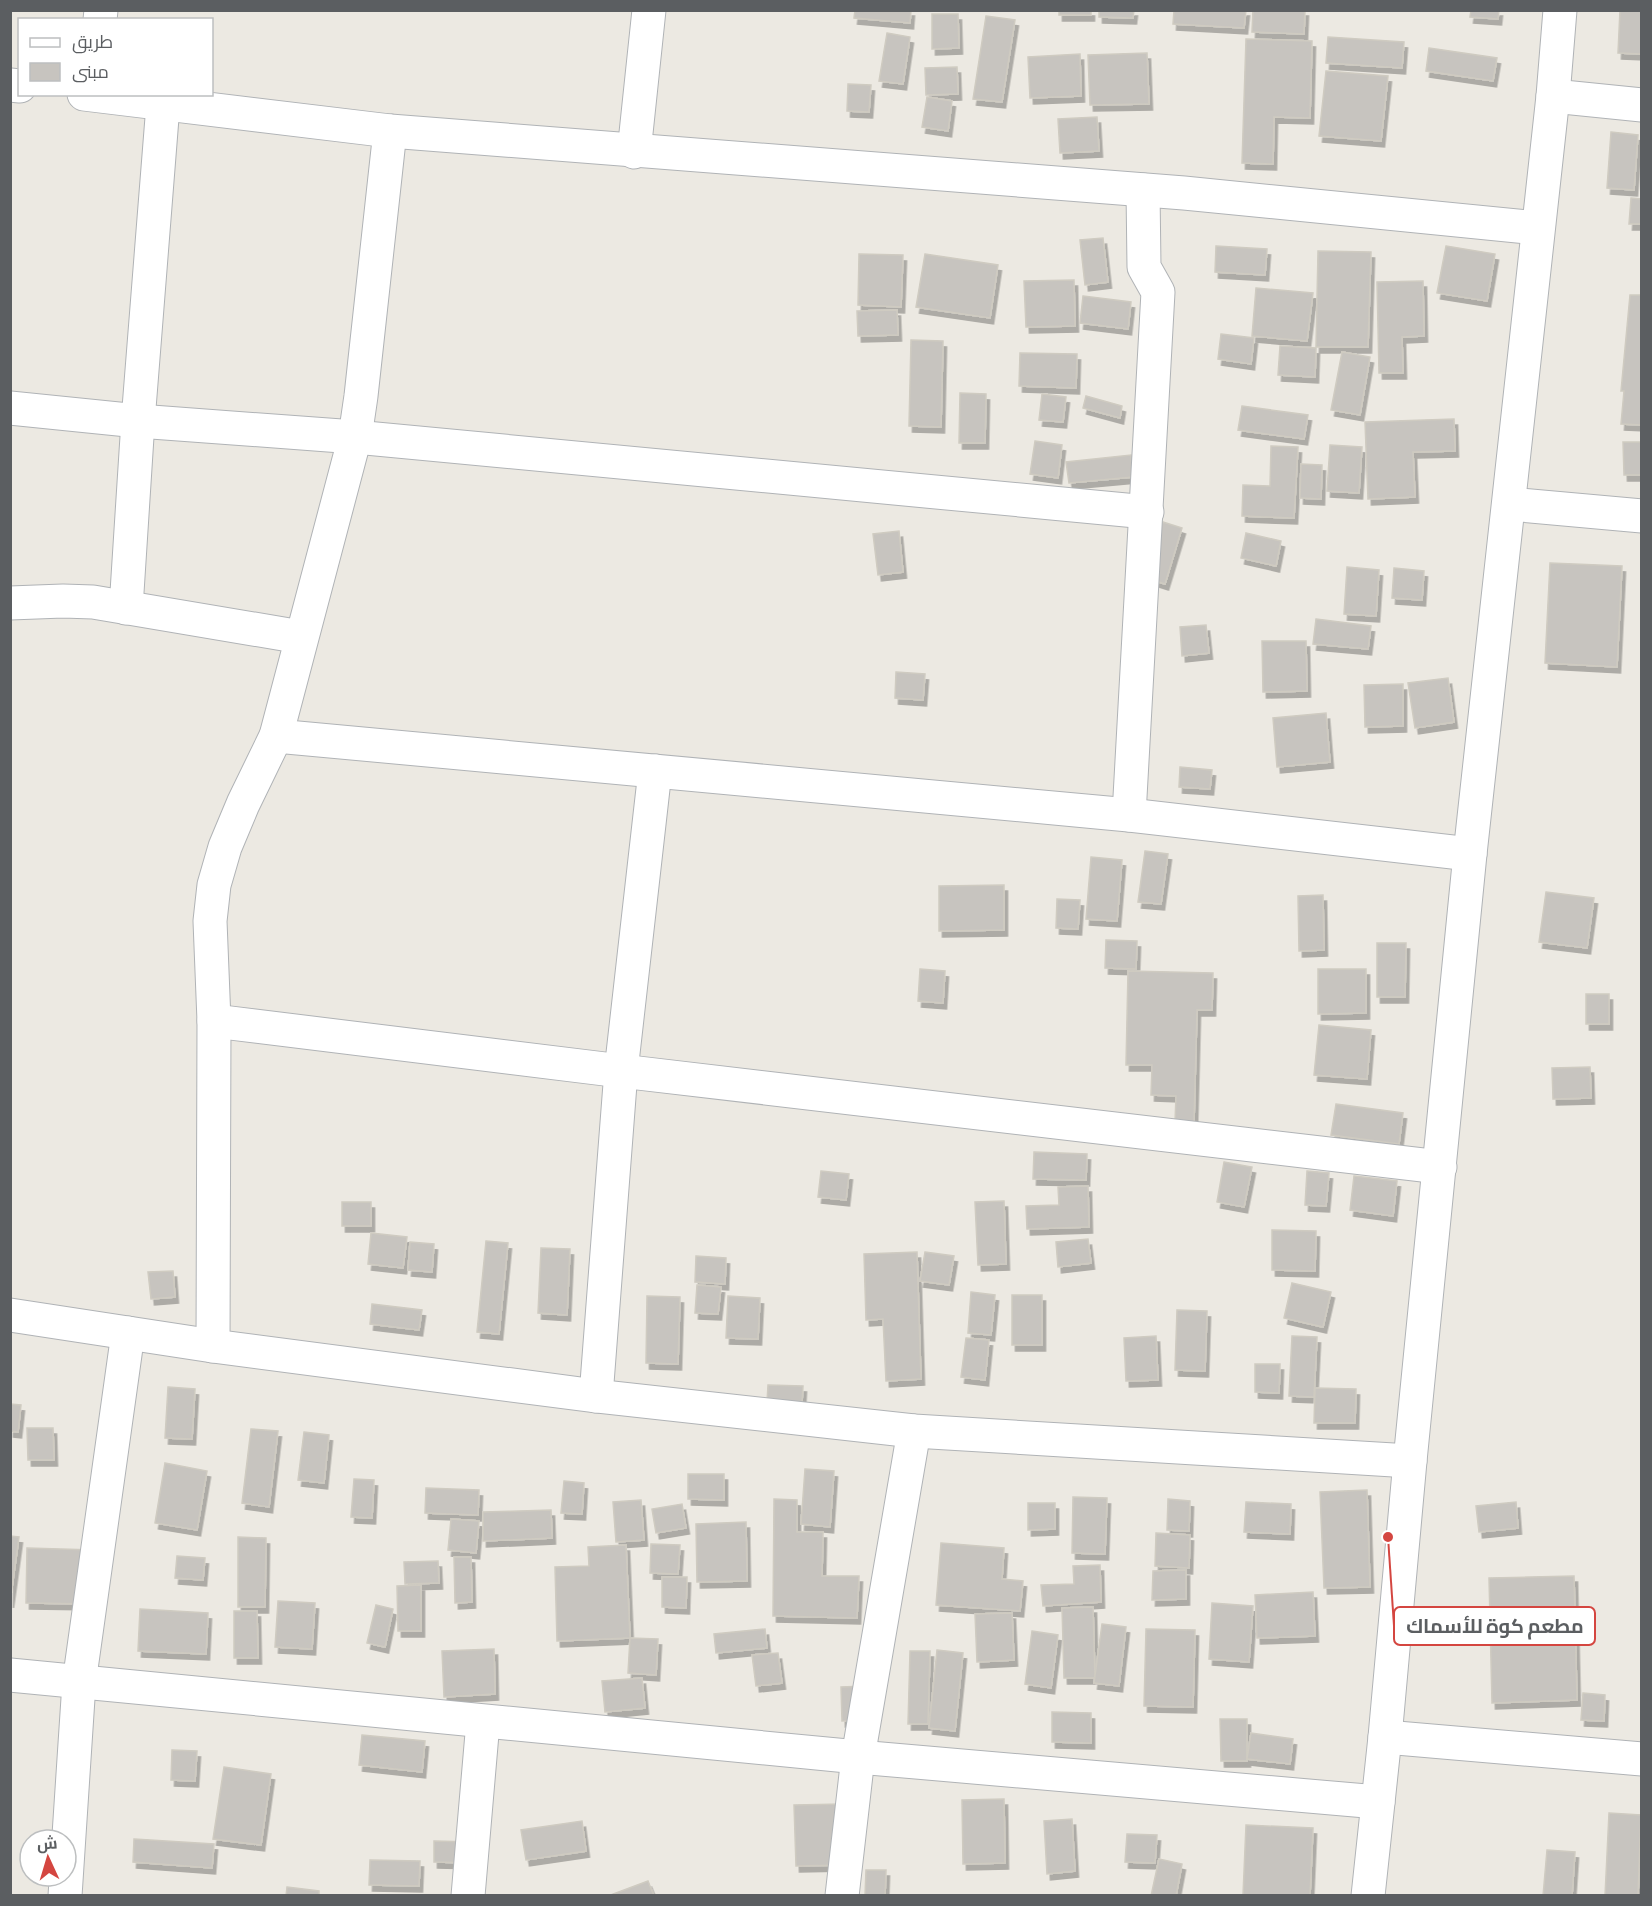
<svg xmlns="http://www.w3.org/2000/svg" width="1652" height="1906" font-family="'Sofia Sans Condensed',Cairo,sans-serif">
<defs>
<filter id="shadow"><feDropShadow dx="3.5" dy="6" stdDeviation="0" flood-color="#0004"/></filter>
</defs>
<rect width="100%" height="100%" fill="#ece9e2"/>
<!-- building -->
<g fill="#c7c4bf" stroke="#cfcbc1" stroke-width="1.5" filter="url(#shadow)">
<polygon points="855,10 911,10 910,23 854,18"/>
<rect x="1059" y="10" width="32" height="5"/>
<polygon points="1099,10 1134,10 1133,18 1099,17"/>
<polygon points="1174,10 1246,10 1244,28 1173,24"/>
<polygon points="1253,10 1305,10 1304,34 1252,32"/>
<polygon points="1471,10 1499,10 1498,19 1470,17"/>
<polygon points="1620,10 1642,10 1642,54 1618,53"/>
<polygon points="932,14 958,14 959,48 932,49"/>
<polygon points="986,16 1015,20 1002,102 973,99"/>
<polygon points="887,33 910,37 903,84 879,81"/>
<polygon points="1328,37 1404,42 1402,68 1326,63"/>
<polygon points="1246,39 1312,41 1310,118 1274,117 1273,164 1242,163"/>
<polygon points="1429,48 1497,58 1493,81 1426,71"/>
<polygon points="1147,53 1149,104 1090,105 1088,55"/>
<polygon points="1080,54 1081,96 1030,98 1028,57"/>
<polygon points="957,67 958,94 926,95 925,68"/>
<polygon points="1326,71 1388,76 1381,141 1319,136"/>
<polygon points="848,84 871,85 869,112 847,111"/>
<polygon points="927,97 952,101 948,131 922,127"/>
<polygon points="1097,117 1099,151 1060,153 1058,119"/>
<polygon points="1611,132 1638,135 1634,190 1607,188"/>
<polygon points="1631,198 1642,199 1642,224 1629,224"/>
<polygon points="1103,238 1108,282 1085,285 1080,240"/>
<polygon points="1216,246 1267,249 1265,275 1215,272"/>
<polygon points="1446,246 1495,254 1487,301 1437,293"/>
<polygon points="1318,251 1371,252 1368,347 1316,347"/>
<polygon points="859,254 903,255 901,307 858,305"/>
<polygon points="925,254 998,265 990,318 916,307"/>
<polygon points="1074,280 1075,326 1026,327 1024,281"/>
<polygon points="1423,281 1424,336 1402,337 1403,373 1379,373 1377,282"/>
<polygon points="1256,288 1313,293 1307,341 1252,336"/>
<polygon points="1630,295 1642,295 1642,425 1621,424 1624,391 1621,391"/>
<polygon points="1083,296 1131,302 1128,329 1080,323"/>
<polygon points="897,310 898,335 858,336 857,311"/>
<polygon points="1221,334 1254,338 1251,364 1218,359"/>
<polygon points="911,340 943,341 941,427 909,426"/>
<polygon points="1280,346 1316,348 1315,377 1278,375"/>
<polygon points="1342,352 1370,357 1360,415 1331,410"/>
<polygon points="1020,353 1077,354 1076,388 1019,386"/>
<polygon points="960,393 986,394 985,443 959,443"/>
<polygon points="1042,394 1066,397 1063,422 1039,420"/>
<polygon points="1086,396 1122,406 1120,418 1083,408"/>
<polygon points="1242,406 1308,415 1304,439 1238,430"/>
<polygon points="1454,419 1455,451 1413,452 1415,497 1368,499 1365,422"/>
<polygon points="1035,441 1062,445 1058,478 1030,474"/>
<polygon points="1623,442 1642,442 1642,475 1624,475"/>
<polygon points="1330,445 1362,447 1359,493 1327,491"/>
<polygon points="1271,446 1298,447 1294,518 1242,516 1243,485 1270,486"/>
<polygon points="1131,455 1133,477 1069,483 1066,462"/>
<polygon points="1301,464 1322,465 1321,499 1300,498"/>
<polygon points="1163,522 1182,528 1165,584 1146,578"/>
<polygon points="899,531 903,572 878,575 873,534"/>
<polygon points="1246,533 1281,541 1276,566 1241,558"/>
<polygon points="1550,563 1622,566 1617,667 1545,663"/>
<polygon points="1347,567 1379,570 1376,616 1344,614"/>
<polygon points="1394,568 1424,571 1422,600 1392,598"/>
<polygon points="1316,619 1371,626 1368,649 1313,644"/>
<polygon points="1206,625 1209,653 1182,656 1180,627"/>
<polygon points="1262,641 1306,641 1307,691 1263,692"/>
<polygon points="896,672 925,674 923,700 895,698"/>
<polygon points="1448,678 1454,722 1415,728 1408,683"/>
<polygon points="1403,684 1403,726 1365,727 1364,685"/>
<polygon points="1326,713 1330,762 1277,767 1273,718"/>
<polygon points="1180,767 1212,770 1210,789 1179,787"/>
<polygon points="1145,851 1168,854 1161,904 1138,902"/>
<polygon points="1091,857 1122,860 1117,921 1086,919"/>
<polygon points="1004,885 1004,930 939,931 939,886"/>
<polygon points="1546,892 1594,898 1587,948 1539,942"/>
<polygon points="1323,895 1324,950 1299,951 1298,896"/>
<polygon points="1057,899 1080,900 1078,929 1056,928"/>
<polygon points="1106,940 1137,941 1136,969 1105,968"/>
<polygon points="1377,943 1406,943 1405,997 1377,997"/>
<polygon points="920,969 945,971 943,1003 918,1001"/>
<polygon points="1318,969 1366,969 1366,1013 1318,1014"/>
<polygon points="1128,971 1213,973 1212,1010 1197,1010 1194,1123 1175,1122 1176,1096 1151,1095 1152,1065 1126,1065"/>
<rect x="1586" y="994" width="23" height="30"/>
<polygon points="1319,1025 1371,1030 1367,1079 1314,1075"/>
<polygon points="1590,1067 1591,1098 1553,1099 1552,1068"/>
<polygon points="1336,1104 1403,1113 1399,1144 1331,1135"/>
<polygon points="1034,1152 1087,1154 1086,1180 1033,1179"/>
<polygon points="1224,1162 1252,1167 1244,1207 1217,1202"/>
<polygon points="821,1171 849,1174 846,1200 818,1197"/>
<polygon points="1307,1171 1329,1173 1326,1206 1305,1205"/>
<polygon points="1354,1176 1397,1181 1393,1216 1350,1210"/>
<polygon points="1088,1186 1089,1227 1027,1229 1026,1206 1059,1205 1058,1187"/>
<polygon points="1004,1201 1006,1264 978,1265 975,1202"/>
<rect x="342" y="1202" width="29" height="24"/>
<polygon points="1272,1230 1316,1231 1315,1271 1272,1270"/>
<polygon points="371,1233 407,1237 403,1268 368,1264"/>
<polygon points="1088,1239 1091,1263 1058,1267 1056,1242"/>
<polygon points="486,1241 508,1243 499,1334 477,1332"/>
<polygon points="410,1242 434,1244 432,1272 408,1270"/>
<polygon points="541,1248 570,1249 567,1315 538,1313"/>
<polygon points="917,1252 921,1379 886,1381 883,1319 866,1320 864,1254"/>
<polygon points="925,1252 954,1256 949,1285 920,1281"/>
<polygon points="696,1256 726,1258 725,1284 695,1282"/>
<polygon points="173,1271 175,1297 151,1299 148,1272"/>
<polygon points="1292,1283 1331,1292 1323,1327 1284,1318"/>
<polygon points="697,1285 721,1287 718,1314 695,1313"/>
<polygon points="971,1292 995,1295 991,1335 968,1333"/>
<rect x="1012" y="1295" width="30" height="50"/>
<polygon points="647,1296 680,1297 678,1364 646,1363"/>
<polygon points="728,1296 760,1298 758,1339 726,1338"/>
<polygon points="372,1304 422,1310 419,1330 370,1324"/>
<polygon points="1177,1310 1207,1311 1205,1371 1175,1370"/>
<polygon points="1156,1336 1158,1380 1126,1381 1124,1338"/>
<polygon points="1292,1336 1317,1337 1314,1397 1289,1396"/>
<polygon points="966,1338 989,1340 985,1380 961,1377"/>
<polygon points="1255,1364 1280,1364 1279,1393 1255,1392"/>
<polygon points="768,1385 803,1386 802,1403 767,1402"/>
<polygon points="168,1387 195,1389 192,1439 165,1438"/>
<polygon points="1315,1388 1356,1389 1355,1423 1314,1423"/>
<polygon points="10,1404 21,1405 18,1432 10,1431"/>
<polygon points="27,1428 53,1428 54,1460 28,1460"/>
<polygon points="251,1429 278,1431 269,1507 242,1503"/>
<polygon points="304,1432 329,1435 324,1483 298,1480"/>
<polygon points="165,1463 207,1471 197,1530 155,1523"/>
<polygon points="805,1469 834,1471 830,1527 801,1524"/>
<polygon points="688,1474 724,1474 724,1500 688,1499"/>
<polygon points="354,1479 374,1480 372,1518 351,1517"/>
<polygon points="564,1481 584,1483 582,1514 561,1513"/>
<polygon points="426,1488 479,1490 478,1515 425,1513"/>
<polygon points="1367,1490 1370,1587 1324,1588 1320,1492"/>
<polygon points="1073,1497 1107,1498 1105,1554 1072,1553"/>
<polygon points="774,1499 797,1500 797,1532 823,1532 822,1576 859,1576 857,1618 773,1616"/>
<polygon points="1168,1499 1190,1501 1189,1531 1167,1530"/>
<polygon points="641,1500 644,1540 616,1542 613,1502"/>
<polygon points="1246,1502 1291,1504 1290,1534 1244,1532"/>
<polygon points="1516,1502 1518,1528 1479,1532 1476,1506"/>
<polygon points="1028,1503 1055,1503 1055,1529 1028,1530"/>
<polygon points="682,1504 686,1528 656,1533 652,1509"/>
<polygon points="551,1510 552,1538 483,1541 483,1512"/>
<polygon points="451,1519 479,1521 476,1553 448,1550"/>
<polygon points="746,1522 747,1581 697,1582 696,1524"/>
<polygon points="1156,1533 1190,1535 1189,1568 1155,1566"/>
<polygon points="10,1536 19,1537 10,1602"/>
<polygon points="238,1537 266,1538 265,1607 238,1607"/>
<polygon points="941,1543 1004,1548 1002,1579 1023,1581 1020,1611 936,1605"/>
<polygon points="651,1544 680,1545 678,1574 650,1573"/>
<polygon points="626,1545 630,1638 557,1641 555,1567 589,1566 588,1547"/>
<polygon points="27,1548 94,1550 93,1604 26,1603"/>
<polygon points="177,1556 205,1558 203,1580 175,1578"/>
<polygon points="454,1557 471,1557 472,1602 455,1603"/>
<polygon points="438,1561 439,1583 405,1584 404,1562"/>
<polygon points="1100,1565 1101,1602 1043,1606 1041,1585 1074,1584 1073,1566"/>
<polygon points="1186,1570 1186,1599 1152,1600 1153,1571"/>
<polygon points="1574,1576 1577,1700 1492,1703 1489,1578"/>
<polygon points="662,1577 687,1577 686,1608 662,1607"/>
<polygon points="421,1585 421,1631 398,1631 397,1586"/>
<polygon points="1313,1592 1315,1636 1257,1638 1255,1595"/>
<polygon points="278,1601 315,1603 312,1649 275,1647"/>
<polygon points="1212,1603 1253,1606 1249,1662 1209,1659"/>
<polygon points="376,1605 393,1609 385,1647 367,1643"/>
<polygon points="1093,1607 1095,1678 1064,1678 1062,1608"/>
<polygon points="140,1609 208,1613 206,1654 138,1651"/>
<polygon points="234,1611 257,1611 258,1658 234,1658"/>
<polygon points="1012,1613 1014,1660 977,1662 975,1614"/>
<polygon points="1102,1624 1126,1627 1119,1686 1094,1683"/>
<polygon points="765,1629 767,1648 716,1653 714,1634"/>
<polygon points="1146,1629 1195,1630 1193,1707 1144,1706"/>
<polygon points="1032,1631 1058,1635 1051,1688 1025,1684"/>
<polygon points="630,1638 658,1639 656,1675 628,1673"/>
<polygon points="494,1649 495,1694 444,1697 442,1651"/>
<polygon points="937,1650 963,1653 955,1731 929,1728"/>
<polygon points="910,1651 930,1651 928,1724 908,1724"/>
<polygon points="778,1653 782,1683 756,1686 752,1655"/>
<polygon points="642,1678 645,1708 605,1712 602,1681"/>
<polygon points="866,1686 866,1720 842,1721 841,1687"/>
<polygon points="1583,1693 1605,1695 1604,1721 1581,1720"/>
<polygon points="1052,1712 1091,1713 1091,1743 1052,1742"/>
<polygon points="1220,1719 1247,1719 1247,1761 1221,1761"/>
<polygon points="1251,1733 1293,1739 1290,1764 1247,1759"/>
<polygon points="362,1735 425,1741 422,1772 359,1765"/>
<polygon points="172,1750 197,1751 195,1781 171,1780"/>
<polygon points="224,1767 271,1774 261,1845 213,1839"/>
<polygon points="1004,1799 1005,1863 963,1864 962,1800"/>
<polygon points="843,1804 844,1865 796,1866 794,1805"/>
<polygon points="1609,1813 1641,1815 1638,1896 1605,1896"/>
<polygon points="1072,1819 1075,1871 1047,1874 1044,1821"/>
<polygon points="582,1821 586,1851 526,1860 521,1830"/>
<polygon points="1246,1825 1313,1828 1310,1896 1243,1895"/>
<polygon points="1127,1834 1157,1835 1155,1863 1125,1862"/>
<polygon points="134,1839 214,1844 212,1868 133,1862"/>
<polygon points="434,1841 474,1842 474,1863 434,1862"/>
<polygon points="1547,1850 1575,1852 1572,1896 1543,1896"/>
<polygon points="1159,1859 1182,1864 1176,1896 1151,1896"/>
<polygon points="370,1860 420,1861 419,1886 369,1885"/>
<polygon points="866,1870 886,1870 885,1896 865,1896"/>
<polygon points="648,1881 654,1896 608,1896"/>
<polygon points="287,1887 319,1891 319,1896 286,1896"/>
</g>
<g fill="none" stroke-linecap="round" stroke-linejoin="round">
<defs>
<g id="minor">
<polyline points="100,20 101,10"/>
<polyline points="10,85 20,86"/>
<polyline points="84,94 390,131 1184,193 1537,228"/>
<polyline points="1553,96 1642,105"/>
<polyline points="634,152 649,10"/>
<polyline points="10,408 138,421 355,437 1147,512"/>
<polyline points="1509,504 1642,516"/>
<polyline points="10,603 63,601 93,602 301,637"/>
<polyline points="126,608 138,421 163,105"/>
<polyline points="276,736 1129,815 1470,854"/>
<polyline points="1129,815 1158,292 1144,267 1143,190"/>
<polyline points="214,1021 621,1071 1440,1167"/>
<polyline points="10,1315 213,1346 596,1396 914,1431 1410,1461"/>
<polyline points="213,1346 214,1021 210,921 214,885 225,847 243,804 276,736 355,437 361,396 390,131"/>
<polyline points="596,1396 621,1071 655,771"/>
<polyline points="10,1675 858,1757 1378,1802"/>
<polyline points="1385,1737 1642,1759"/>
<polyline points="65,1896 79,1683 128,1333"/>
<polyline points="468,1896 483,1722"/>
<polyline points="842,1896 858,1757 914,1431"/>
<polyline points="1368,1896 1385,1737 1410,1461 1470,854 1553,96 1560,10"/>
</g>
</defs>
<!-- minor casing -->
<use href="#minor" stroke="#b0b3b6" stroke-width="35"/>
<!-- minor -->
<use href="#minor" stroke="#fff" stroke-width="33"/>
</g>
<!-- callouts -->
<path fill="none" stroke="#d44640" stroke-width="2" d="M1388 1537L1394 1626"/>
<circle fill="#d44640" stroke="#fff" stroke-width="2" cx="1388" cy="1537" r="6"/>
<rect fill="#fff" stroke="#d44640" stroke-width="2" x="1394" y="1607" width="201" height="38" rx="6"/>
<g font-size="20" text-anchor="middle" font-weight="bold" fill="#5b5e61">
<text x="1495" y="1633">مطعم كوة للأسماك</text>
</g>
<!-- border -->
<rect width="1652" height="1906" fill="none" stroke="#5b5e61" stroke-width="24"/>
<!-- legend -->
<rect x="18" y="18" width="195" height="78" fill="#ffffff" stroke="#bdbfc0" stroke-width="1.5"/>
<rect x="30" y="38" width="30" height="9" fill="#ffffff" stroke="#bdbfc0" stroke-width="1.5"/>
<text x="72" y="48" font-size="18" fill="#5b5e61">طريق</text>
<rect x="30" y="63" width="30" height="18" fill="#c7c4bf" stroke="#bdbfc0" stroke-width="1.5"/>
<text x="72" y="78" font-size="18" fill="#5b5e61">مبنى</text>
<!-- north arrow -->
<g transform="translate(48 1858) rotate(356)"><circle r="28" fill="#ffffff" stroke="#bdbfc0" stroke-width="1.5"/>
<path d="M0-4.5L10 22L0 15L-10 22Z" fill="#d44640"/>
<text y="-9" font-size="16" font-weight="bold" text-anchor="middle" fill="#5b5e61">ش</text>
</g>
</svg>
